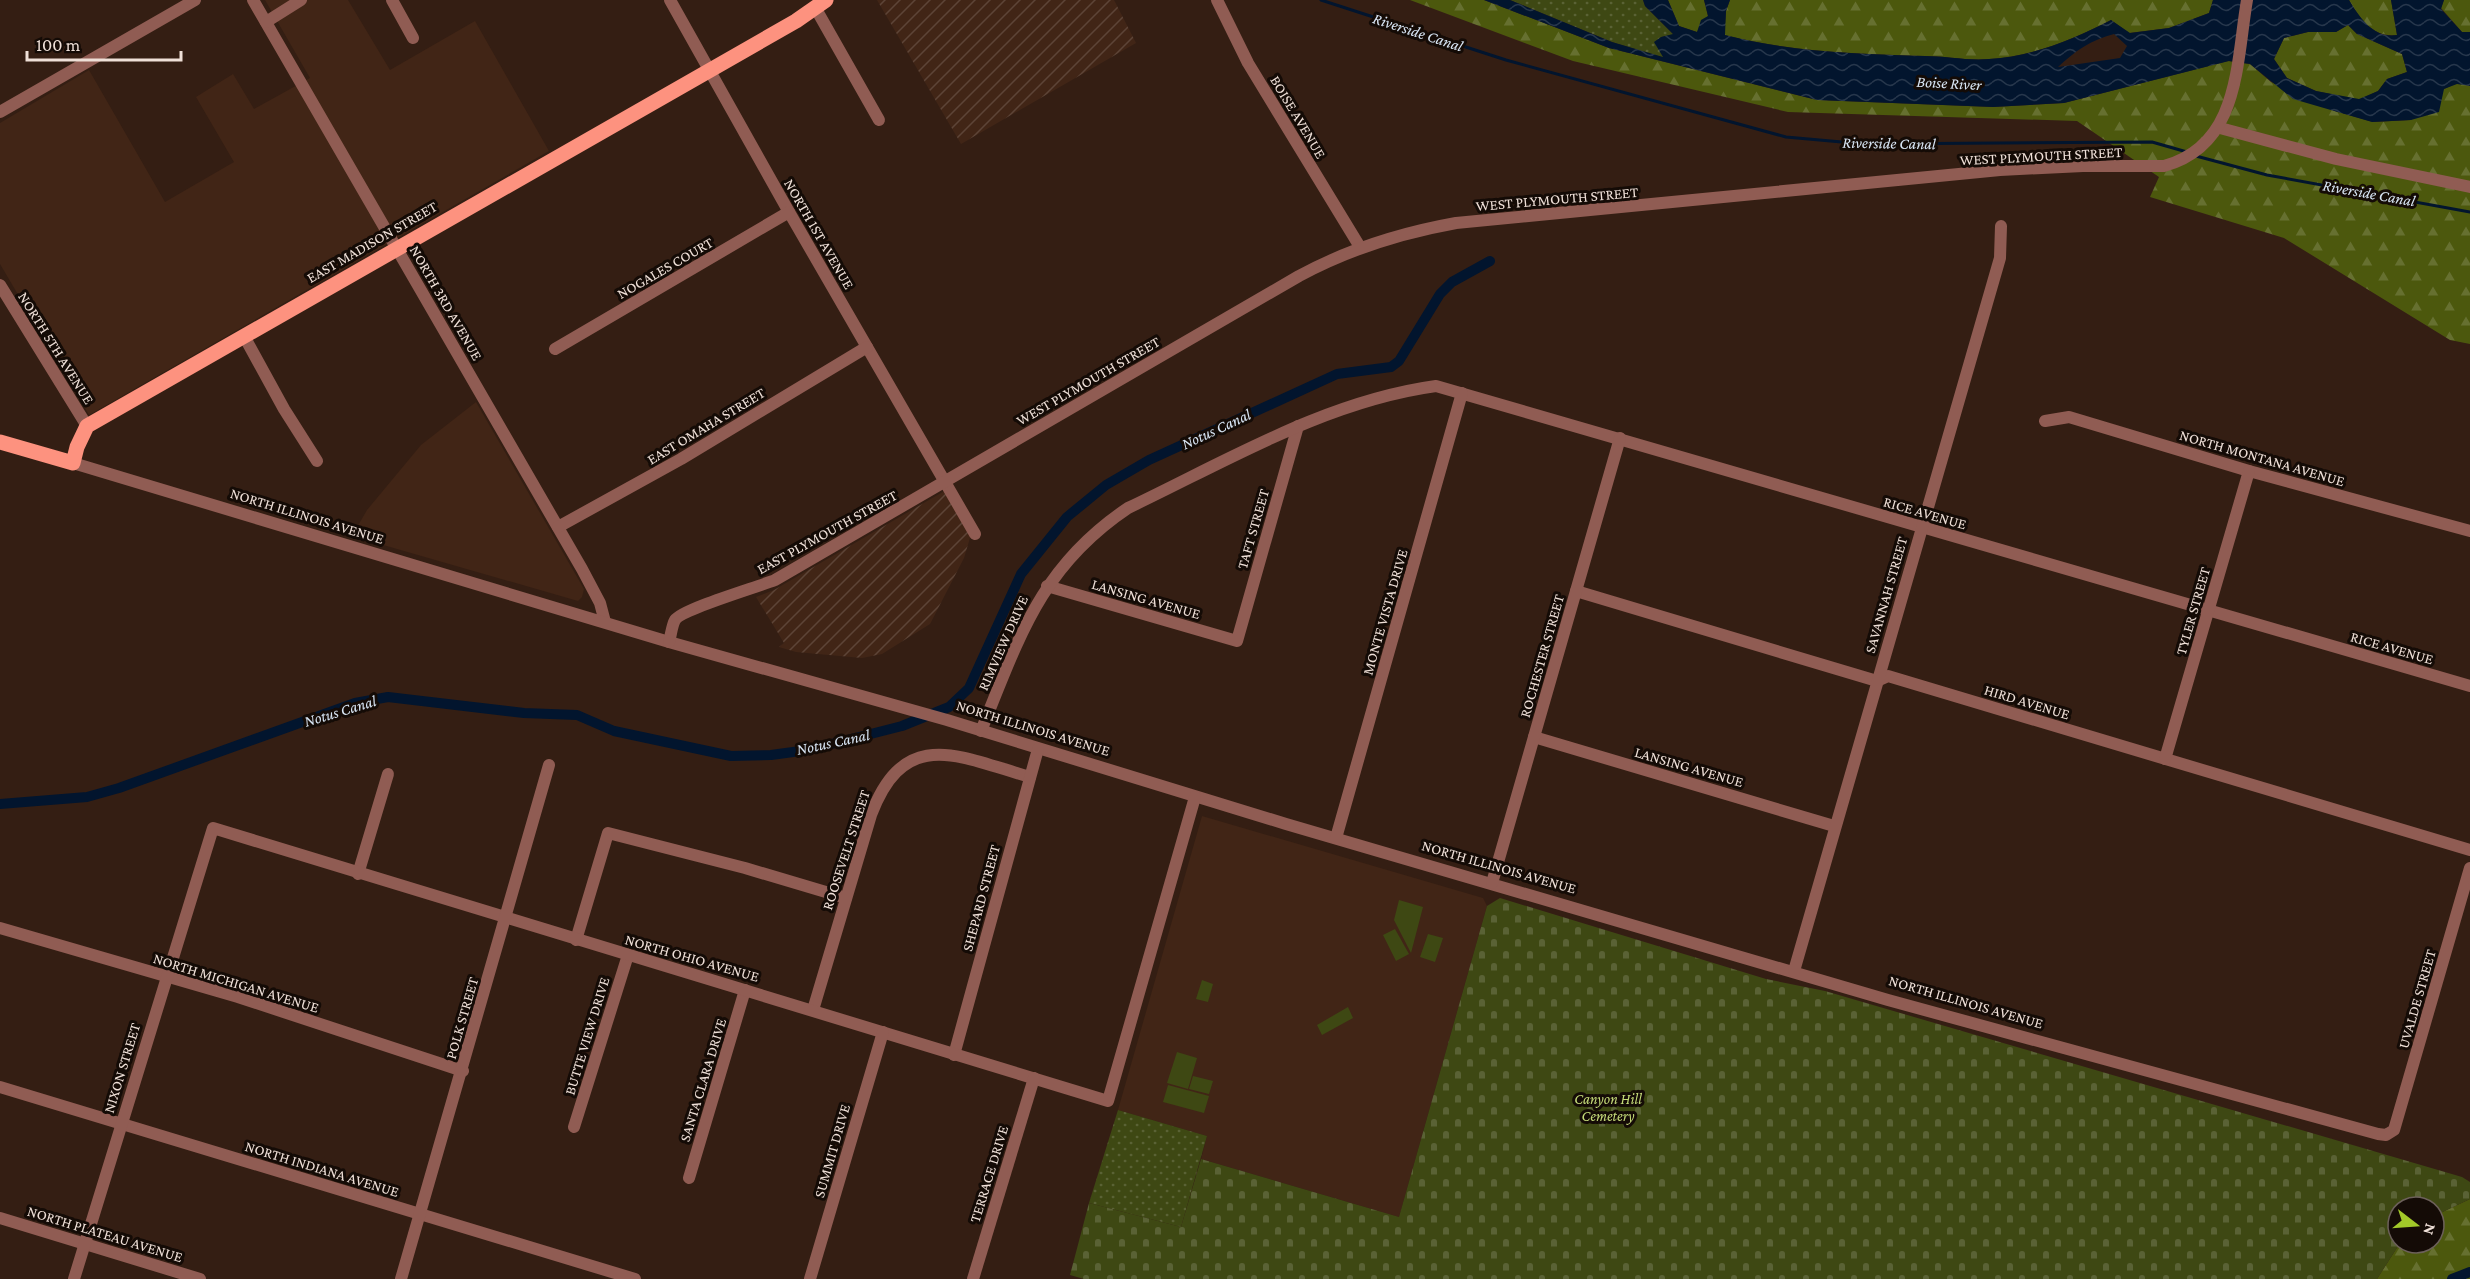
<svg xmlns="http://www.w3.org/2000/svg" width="2470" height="1279" font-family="'Crimson Pro',serif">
<defs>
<pattern id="industrial-furrows" width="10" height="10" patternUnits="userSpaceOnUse" patternTransform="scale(1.5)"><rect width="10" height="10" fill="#412516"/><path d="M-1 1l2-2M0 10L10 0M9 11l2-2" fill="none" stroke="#5d4437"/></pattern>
<pattern id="grass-dots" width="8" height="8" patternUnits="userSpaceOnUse" patternTransform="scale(1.5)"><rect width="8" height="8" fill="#3e4813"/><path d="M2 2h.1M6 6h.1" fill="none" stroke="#5a6235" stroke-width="1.8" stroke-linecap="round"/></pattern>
<pattern id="forest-firs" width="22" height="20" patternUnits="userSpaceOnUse" patternTransform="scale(1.5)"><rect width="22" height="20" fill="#4c580d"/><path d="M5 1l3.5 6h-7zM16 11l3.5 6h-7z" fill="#667030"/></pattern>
<pattern id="cemetery-stones" width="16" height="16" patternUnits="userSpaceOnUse" patternTransform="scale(1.5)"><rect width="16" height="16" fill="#3e4813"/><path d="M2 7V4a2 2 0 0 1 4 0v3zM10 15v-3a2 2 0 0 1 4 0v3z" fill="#5a6235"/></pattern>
<pattern id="water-waves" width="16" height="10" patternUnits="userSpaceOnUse" patternTransform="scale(1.5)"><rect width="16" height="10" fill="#02152e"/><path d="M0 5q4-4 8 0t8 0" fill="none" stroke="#27374c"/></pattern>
</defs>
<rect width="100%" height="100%" fill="#341e13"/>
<!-- built -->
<g fill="#412516">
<polygon points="265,0 348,0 390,70 475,21 549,151 89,415 0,264 0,123 89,70 165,202 234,162 196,97 233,74 254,109 310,78"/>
<polygon points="476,402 584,589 582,597 578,601 352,536 367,510 421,445"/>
<polygon points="1202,816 1483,898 1487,906 1399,1217 1201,1159 1207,1136 1118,1110"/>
</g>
<!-- industrial -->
<g fill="url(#industrial-furrows)">
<polygon points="877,0 1114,0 1136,43 961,144"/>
<polygon points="948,489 972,531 964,558 930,624 882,654 862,658 796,652 779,647 784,643 756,597 774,590"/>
</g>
<!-- grass -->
<g fill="url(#grass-dots)">
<polygon points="1510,0 1643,0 1645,6 1674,35 1661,37 1660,50 1664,58 1612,42"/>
<polygon points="1118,1110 1207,1136 1181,1227 1089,1203"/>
</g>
<!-- forest -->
<g fill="url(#forest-firs)">
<polygon points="1410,0 1484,0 1609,48 1817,100 1993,107 2064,103 2228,61 2250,64 2271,82 2335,111 2373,122 2411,120 2444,89 2457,83 2470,86 2470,344 2450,340 2284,238 2150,197 2159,177 2077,121 1788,112 1573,61"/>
<polygon points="1668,0 1704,0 1708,16 1697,32 1679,26"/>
<path d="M1730 0H2213L2209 13 2169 28 2129 33 2111 20C2074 39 2031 57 1989 59 1968 61 1946 56 1925 56 1856 54 1791 52 1724 35L1726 11Z"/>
<path d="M2349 0H2391L2397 35C2373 38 2360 19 2349 0Z"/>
<polygon points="2444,0 2470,0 2470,32 2462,32 2441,8"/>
<polygon points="2348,25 2357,34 2402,54 2407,72 2387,79 2378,91 2359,100 2316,91 2287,78 2274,59 2284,38 2308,32 2336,32"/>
<polygon points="2470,1199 2470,1279 2377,1279 2400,1243 2434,1243 2434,1216"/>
</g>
<!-- cemetery -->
<polygon fill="url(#cemetery-stones)" points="1500,898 1766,979 1825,991 2462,1177 2470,1182 2470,1199 2434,1216 2434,1207 2398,1207 2398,1243 2400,1243 2377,1279 1084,1279 1070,1275 1089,1203 1181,1227 1201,1159 1399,1217 1487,906"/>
<!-- park -->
<g fill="#3e4813">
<polygon points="1399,900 1423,907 1411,953 1394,920"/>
<polygon points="1395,929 1409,954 1396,961 1383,935"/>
<polygon points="1428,934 1443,938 1435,962 1420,957"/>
<polygon points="1202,980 1213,984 1208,1002 1196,999"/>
<polygon points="1348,1007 1353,1018 1322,1035 1317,1025"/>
<polygon points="1177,1052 1197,1058 1188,1089 1167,1083"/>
<polygon points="1193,1076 1213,1081 1209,1094 1189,1089"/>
<polygon points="1168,1085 1209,1096 1204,1113 1163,1102"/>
</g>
<!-- water -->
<path fill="url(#water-waves)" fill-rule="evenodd" d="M1484 0H1510L1612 42 1663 57 1654 42 1661 37 1673 34 1645 6 1643 0H1668L1679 26 1697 32 1701 20 1708 16 1704 0H1730L1726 11 1725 35C1791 52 1856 54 1925 56 1946 56 1968 61 1989 59 2032 57 2074 39 2111 20L2130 33 2169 28 2209 13 2213 0H2349C2360 18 2374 39 2397 35L2391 0H2444L2441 9 2462 32H2470V86L2457 84 2444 89 2439 112 2411 120 2372 122 2293 99 2250 64 2229 61 2064 103 1993 107 1817 100 1609 48ZM2348 25 2357 34 2402 54 2407 72 2387 79 2378 91 2359 99 2316 91 2287 78 2274 59 2284 38 2308 32H2336ZM2114 34 2127 46 2120 58 2058 67C2075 51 2091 40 2114 34Z"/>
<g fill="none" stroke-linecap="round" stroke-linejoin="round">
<!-- stream -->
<g stroke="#02152e" stroke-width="3">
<polyline points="1321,0 1506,60 1786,137 1864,144 2152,142 2187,152"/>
<polyline points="2196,156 2267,175 2470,212"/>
</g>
<!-- canal -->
<g stroke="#02152e" stroke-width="10">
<polyline points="0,804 87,797 119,788 355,703 388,697 524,713 577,715 614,731 731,756 771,755 808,750 902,726 949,707 969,688 1021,574 1067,517 1106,485 1149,460 1337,374 1391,367 1399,361 1440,294 1452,282 1490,261"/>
<polyline points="2452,1279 2470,1272"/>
</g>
<!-- minor -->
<g stroke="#905c53" stroke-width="12">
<polyline points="253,0 582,569 600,603 605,622"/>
<polyline points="392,0 413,38"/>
<polyline points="670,0 789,212 975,534"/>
<polyline points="1217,0 1248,63 1360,247"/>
<polyline points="816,9 879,120"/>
<polyline points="266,22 301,0"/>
<polyline points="0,112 195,0"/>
<polyline points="2220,128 2336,159 2470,187"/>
<polyline points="0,285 87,426"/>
<polyline points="244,336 284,409 317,461"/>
<polyline points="555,349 789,212"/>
<polyline points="2045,421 2069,417 2249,471 2470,531"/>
<polyline points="73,463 669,642 947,720 1286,824 1888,1000 2378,1134 2386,1135 2394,1130 2470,868"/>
<polyline points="558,527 681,459 867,347"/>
<polyline points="1047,586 1237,641 1298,426"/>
<polyline points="1576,591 1877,681 1888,676 2470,850"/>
<path d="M669 642C671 635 672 625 675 620 682 609 758 587 775 580L1299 276C1349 249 1400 233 1456 223L2000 170 2083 166H2164C2240 145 2236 64 2247 0"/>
<path d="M981 731C1019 638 1040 567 1128 508 1227 461 1326 401 1436 386L2470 686"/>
<polyline points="1534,737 1834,826"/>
<polyline points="2165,759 2249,471"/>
<polyline points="1336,838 1462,393"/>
<polyline points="358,874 388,774"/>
<polyline points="1492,883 1620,438"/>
<polyline points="0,928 238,997 463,1071"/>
<polyline points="576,940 608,833 745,868 846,898"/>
<polyline points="1794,971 2000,258 2001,226"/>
<path d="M813 1010 871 815C905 725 960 757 1030 777"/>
<polyline points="954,1055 1038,749"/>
<polyline points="0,1087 635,1279"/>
<polyline points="574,1127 628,955"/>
<polyline points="689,1178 745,990"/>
<polyline points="0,1218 200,1279"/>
<polyline points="74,1279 213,828 1108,1101 1195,797"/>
<polyline points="401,1279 549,765"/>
<polyline points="810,1279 883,1032"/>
<polyline points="973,1279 1034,1078"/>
</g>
<!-- major -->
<polyline stroke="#fd927f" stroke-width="15" points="0,442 73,463 77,447 87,426 796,21 826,0"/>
</g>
<g text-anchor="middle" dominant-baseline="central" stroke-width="6" stroke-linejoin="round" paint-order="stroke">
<!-- street labels -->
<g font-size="15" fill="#efe0d8" stroke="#140b06">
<text transform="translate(1298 117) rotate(59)">BOISE AVENUE</text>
<text transform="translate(2041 156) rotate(-3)">WEST PLYMOUTH STREET</text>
<text transform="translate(1557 199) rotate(-5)">WEST PLYMOUTH STREET</text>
<text transform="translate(819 234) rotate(60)">NORTH 1ST AVENUE</text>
<text transform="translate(372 242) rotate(-30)">EAST MADISON STREET</text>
<text transform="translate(665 268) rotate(-30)">NOGALES COURT</text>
<text transform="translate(446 303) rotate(60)">NORTH 3RD AVENUE</text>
<text transform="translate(56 348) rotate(58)">NORTH 5TH AVENUE</text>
<text transform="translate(1088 381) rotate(-30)">WEST PLYMOUTH STREET</text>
<text transform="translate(706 426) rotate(-31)">EAST OMAHA STREET</text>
<text transform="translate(2262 458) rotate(16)">NORTH MONTANA AVENUE</text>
<text transform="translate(1925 513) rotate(16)">RICE AVENUE</text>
<text transform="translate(307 516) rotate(17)">NORTH ILLINOIS AVENUE</text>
<text transform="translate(1253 529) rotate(-74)">TAFT STREET</text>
<text transform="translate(827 532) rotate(-29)">EAST PLYMOUTH STREET</text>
<text transform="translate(1886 595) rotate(-74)">SAVANNAH STREET</text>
<text transform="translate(1146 599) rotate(16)">LANSING AVENUE</text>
<text transform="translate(2193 611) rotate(-74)">TYLER STREET</text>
<text transform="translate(1385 612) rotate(-74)">MONTE VISTA DRIVE</text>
<text transform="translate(1003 643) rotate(-66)">RIMVIEW DRIVE</text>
<text transform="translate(2392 648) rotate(16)">RICE AVENUE</text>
<text transform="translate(1542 656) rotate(-74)">ROCHESTER STREET</text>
<text transform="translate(2027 702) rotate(17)">HIRD AVENUE</text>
<text transform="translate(1033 728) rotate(17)">NORTH ILLINOIS AVENUE</text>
<text transform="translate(1689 767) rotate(16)">LANSING AVENUE</text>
<text transform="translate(846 850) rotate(-72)">ROOSEVELT STREET</text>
<text transform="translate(1499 867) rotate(16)">NORTH ILLINOIS AVENUE</text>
<text transform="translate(981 898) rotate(-75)">SHEPARD STREET</text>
<text transform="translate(692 958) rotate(16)">NORTH OHIO AVENUE</text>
<text transform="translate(236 983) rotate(17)">NORTH MICHIGAN AVENUE</text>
<text transform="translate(2417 999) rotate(-74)">UVALDE STREET</text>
<text transform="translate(1966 1002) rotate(16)">NORTH ILLINOIS AVENUE</text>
<text transform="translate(462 1018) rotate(-74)">POLK STREET</text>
<text transform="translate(587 1036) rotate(-73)">BUTTE VIEW DRIVE</text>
<text transform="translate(122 1068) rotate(-73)">NIXON STREET</text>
<text transform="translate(703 1080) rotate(-73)">SANTA CLARA DRIVE</text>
<text transform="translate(832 1151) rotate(-74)">SUMMIT DRIVE</text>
<text transform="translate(322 1169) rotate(17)">NORTH INDIANA AVENUE</text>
<text transform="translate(989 1174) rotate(-73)">TERRACE DRIVE</text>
<text transform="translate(105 1234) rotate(17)">NORTH PLATEAU AVENUE</text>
</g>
<!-- park labels -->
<g font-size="15" font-style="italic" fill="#c5db79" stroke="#140b06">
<text x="1608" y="1099">Canyon Hill<tspan x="1608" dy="17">Cemetery</tspan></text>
</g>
<!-- water labels -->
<g font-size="16" font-style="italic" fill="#d9e6f5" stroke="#140b06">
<text transform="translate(1418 32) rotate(18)">Riverside Canal</text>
<text transform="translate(1949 83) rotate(3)">Boise River</text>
<text transform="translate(1889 143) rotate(1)">Riverside Canal</text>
<text transform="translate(2369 193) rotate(10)">Riverside Canal</text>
<text transform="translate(1216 429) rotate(-25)">Notus Canal</text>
<text transform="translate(340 711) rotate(-17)">Notus Canal</text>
<text transform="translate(833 742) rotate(-12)">Notus Canal</text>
</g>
</g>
<!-- north arrow -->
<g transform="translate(2416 1225) rotate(107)"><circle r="28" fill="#140b06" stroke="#6c605a" stroke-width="1.5"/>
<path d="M0-4.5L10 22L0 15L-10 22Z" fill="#a2c929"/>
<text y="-9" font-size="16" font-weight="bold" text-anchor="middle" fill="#efe0d8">N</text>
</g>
<!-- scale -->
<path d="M27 51v9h154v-9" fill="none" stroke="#efe0d8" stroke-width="3"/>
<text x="36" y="51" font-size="18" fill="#efe0d8" stroke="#140b06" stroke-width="4.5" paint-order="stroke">100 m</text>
</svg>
